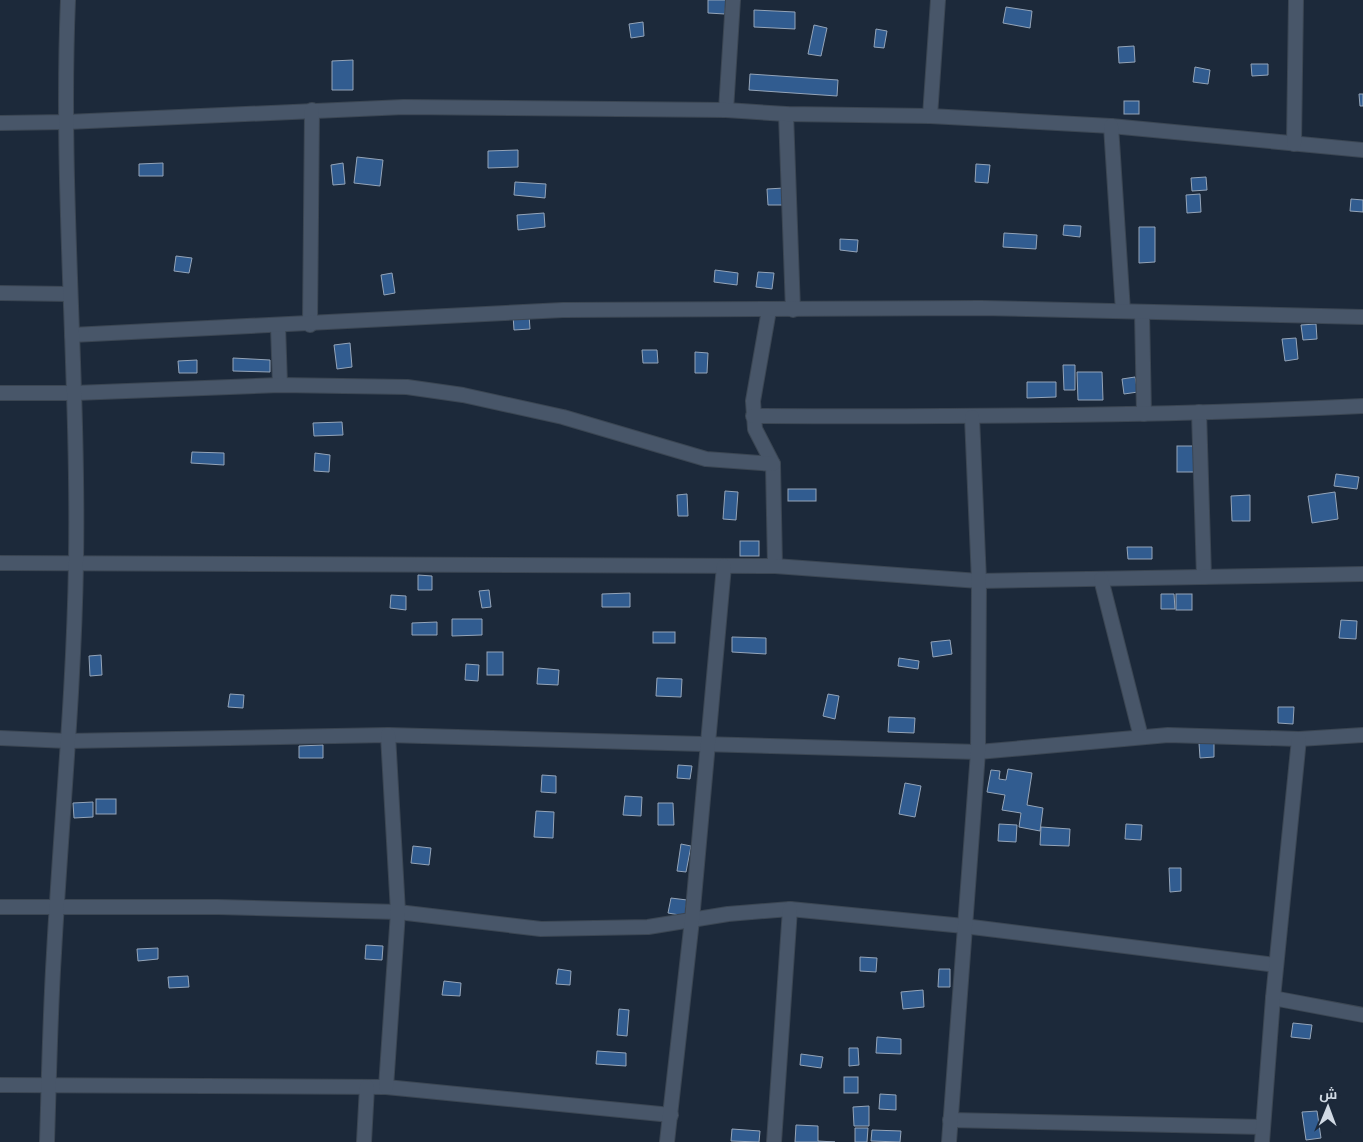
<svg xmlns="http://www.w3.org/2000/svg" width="1363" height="1142" font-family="Inter,Cairo,sans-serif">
<rect width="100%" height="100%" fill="#1c293a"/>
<!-- building -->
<g fill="#315c90" stroke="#94a4b8">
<polygon points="708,0 726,0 725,14 708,13"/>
<polygon points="1006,7 1032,11 1030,28 1003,23"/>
<polygon points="754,10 795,12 795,29 754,27"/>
<polygon points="643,22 644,36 631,38 629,24"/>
<polygon points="814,25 827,28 821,56 808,54"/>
<polygon points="876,29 887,31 884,48 874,47"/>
<polygon points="1134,46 1135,62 1119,63 1118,47"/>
<polygon points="353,60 353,90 332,90 332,61"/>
<polygon points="1251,64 1268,64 1268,75 1252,76"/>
<polygon points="1195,67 1210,70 1208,84 1193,82"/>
<polygon points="750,74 838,80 837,96 749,90"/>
<polygon points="1359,94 1363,94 1363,106 1360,106"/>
<rect x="1124" y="101" width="15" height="13"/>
<polygon points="518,150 518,167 488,168 488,151"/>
<polygon points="357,157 383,160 380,186 354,183"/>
<polygon points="163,163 163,176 139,176 139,164"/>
<polygon points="343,163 345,184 333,185 331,165"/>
<polygon points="976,164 990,165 988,183 975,182"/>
<polygon points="1206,177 1207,190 1192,191 1191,178"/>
<polygon points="515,182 546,184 545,198 514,195"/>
<polygon points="784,188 784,205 768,205 767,189"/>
<polygon points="1200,194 1201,212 1187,213 1186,195"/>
<polygon points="1351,199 1363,200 1363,212 1350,211"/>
<polygon points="544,213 545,227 518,230 517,215"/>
<polygon points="1064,225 1081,226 1080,237 1063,235"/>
<polygon points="1139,227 1155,227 1155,262 1139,263"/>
<polygon points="1004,233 1037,235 1036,249 1003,247"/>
<polygon points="840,239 858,240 857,252 840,250"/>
<polygon points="176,256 192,258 189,273 174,271"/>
<polygon points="715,270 738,273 737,285 714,282"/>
<polygon points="758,272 774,273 772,289 756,287"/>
<polygon points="392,273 395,293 384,295 381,275"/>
<polygon points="513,315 529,315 530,329 514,330"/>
<polygon points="1316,324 1317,339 1303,340 1301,325"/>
<polygon points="1296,338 1298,359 1285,361 1282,339"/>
<polygon points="350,343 352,367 337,369 334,345"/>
<polygon points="642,350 657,350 658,363 643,363"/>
<polygon points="695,352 708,353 707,373 695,373"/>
<polygon points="233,358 270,360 270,372 233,371"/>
<polygon points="197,360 197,373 179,373 178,361"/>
<polygon points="1063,365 1075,365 1075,390 1064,390"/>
<polygon points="1077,372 1102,372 1103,400 1078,400"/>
<polygon points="1135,377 1138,392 1124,394 1122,379"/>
<polygon points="1027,382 1056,382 1056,397 1027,398"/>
<polygon points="342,422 343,435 314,436 313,423"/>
<rect x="1177" y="446" width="18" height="26"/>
<polygon points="192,452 224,453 224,465 191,463"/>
<polygon points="315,453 330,455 329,472 314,471"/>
<polygon points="1336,474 1359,477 1357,489 1334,486"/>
<rect x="788" y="489" width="28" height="12"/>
<polygon points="725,491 738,492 736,520 723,519"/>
<polygon points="1335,492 1338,519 1312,523 1308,496"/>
<polygon points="687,494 688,516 678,516 677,495"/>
<polygon points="1250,495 1250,521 1232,521 1231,496"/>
<rect x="740" y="541" width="19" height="15"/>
<polygon points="1127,547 1152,547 1152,559 1128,559"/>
<polygon points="418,575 432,576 432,590 418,590"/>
<polygon points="489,590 491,607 482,608 479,591"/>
<polygon points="630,593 630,607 602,607 602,594"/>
<polygon points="1161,594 1174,594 1175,609 1161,609"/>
<rect x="1176" y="594" width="16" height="16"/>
<polygon points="391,595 406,596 406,610 390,608"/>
<polygon points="452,619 482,619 482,635 452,636"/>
<polygon points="1341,620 1357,621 1356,639 1339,638"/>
<polygon points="437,622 437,635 412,635 412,623"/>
<rect x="653" y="632" width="22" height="11"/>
<polygon points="732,637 766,638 766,654 732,652"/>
<polygon points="950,640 952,654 933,657 931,642"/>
<rect x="487" y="652" width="16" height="23"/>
<polygon points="101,655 102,675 90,676 89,656"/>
<polygon points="899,658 919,661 918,669 898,666"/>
<polygon points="466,664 479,665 478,681 465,680"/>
<polygon points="538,668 559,670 558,685 537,684"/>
<polygon points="657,678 682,679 681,697 656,696"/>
<polygon points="230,694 244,695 243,708 228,707"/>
<polygon points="828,694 839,696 835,719 823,716"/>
<polygon points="1278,707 1294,707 1293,724 1278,723"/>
<polygon points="889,717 915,718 914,733 888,732"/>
<polygon points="1199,743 1214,743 1214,757 1200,758"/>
<polygon points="323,745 323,758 299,758 299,746"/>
<polygon points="678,765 692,766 690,779 677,778"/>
<polygon points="1008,769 1032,773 1027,805 1043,808 1040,831 1019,827 1021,813 1002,810 1005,795 987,792 991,770 1000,771 999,779 1006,780"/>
<polygon points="542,775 556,776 556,793 541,792"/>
<polygon points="905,783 921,786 915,817 899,814"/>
<polygon points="625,796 642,797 641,816 623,815"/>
<rect x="96" y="799" width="20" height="15"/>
<polygon points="93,802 93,817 74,818 73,803"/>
<polygon points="658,803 673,803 674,825 658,825"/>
<polygon points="536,811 554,812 553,838 534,837"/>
<polygon points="999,824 1017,825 1016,842 998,841"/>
<polygon points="1126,824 1142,825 1141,840 1125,839"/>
<polygon points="1041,827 1070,829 1069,846 1040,845"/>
<polygon points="681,844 691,846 686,872 677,871"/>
<polygon points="413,846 431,848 429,865 411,863"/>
<polygon points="1169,868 1181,868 1181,891 1170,892"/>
<polygon points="671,898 687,900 685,916 668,913"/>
<polygon points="366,945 383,946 382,960 365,959"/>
<polygon points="158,948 158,959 138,961 137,949"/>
<polygon points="860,957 877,958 876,972 860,971"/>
<polygon points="558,969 571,971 570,985 556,984"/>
<polygon points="939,969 950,969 950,987 938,987"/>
<polygon points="188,976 189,987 169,988 168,977"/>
<polygon points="444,981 461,983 460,996 442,995"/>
<polygon points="923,990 924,1007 903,1009 901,992"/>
<polygon points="619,1009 629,1010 627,1036 617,1035"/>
<polygon points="1293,1023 1312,1025 1310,1039 1291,1037"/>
<polygon points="877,1037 901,1039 901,1054 876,1053"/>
<polygon points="849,1048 858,1048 859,1065 849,1066"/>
<polygon points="597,1051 626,1053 626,1066 596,1064"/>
<polygon points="801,1054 823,1057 821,1068 800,1065"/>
<rect x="844" y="1077" width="14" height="16"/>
<polygon points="880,1094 896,1095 896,1110 879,1109"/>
<polygon points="869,1106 869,1126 854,1126 853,1107"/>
<polygon points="1317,1111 1321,1138 1306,1140 1302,1112"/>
<polygon points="796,1125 818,1126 818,1141 835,1142 795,1142"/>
<polygon points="855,1128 868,1128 867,1142 855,1142"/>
<polygon points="732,1129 760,1131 759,1142 731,1141"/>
<polygon points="872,1130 901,1131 900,1142 871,1141"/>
</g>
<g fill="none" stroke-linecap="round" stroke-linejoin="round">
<defs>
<g id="minor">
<polyline points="726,110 733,0"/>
<polyline points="786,114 793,310"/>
<polyline points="930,116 938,0"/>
<polyline points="0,123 67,122 404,107 726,110 786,114 930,116 1111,126 1363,150"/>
<polyline points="1111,126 1123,311"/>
<polyline points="1294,144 1296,0"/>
<polyline points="0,293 70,294"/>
<polyline points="769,310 753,401 755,429 773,464 775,566"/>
<polyline points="1142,312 1144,414"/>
<polyline points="310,325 312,110"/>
<polyline points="278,326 280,385"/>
<polyline points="72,335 563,310 981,308 1363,317"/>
<polyline points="0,393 75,393 280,385 407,387 463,395 563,417 706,459 773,464"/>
<polyline points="1199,412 1204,577"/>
<path d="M753 416C957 417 1160 416 1363 406"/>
<polyline points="0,563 775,566 979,581 1363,574"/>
<polyline points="1101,579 1141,737"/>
<polyline points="0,738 68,741 388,735 978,752 1168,735 1299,739 1363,735"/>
<polyline points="0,907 218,907 398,912 541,929 648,927 728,914 790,909 964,926 1276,965"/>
<polyline points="1273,998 1363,1015"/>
<polyline points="0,1085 386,1087 671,1115"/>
<polyline points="386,1087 398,912 388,735"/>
<polyline points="950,1120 1263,1127"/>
<path d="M47 1142C49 1079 50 1016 54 953 61 823 74 693 76 563 79 375 60 188 68 0"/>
<polyline points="364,1142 367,1087"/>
<polyline points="667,1142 692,920 724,566"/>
<polyline points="774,1142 790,909"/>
<polyline points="949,1142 978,752 979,581 972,417"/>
<polyline points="1262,1142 1273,998 1299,739"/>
</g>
</defs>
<!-- minor casing -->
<use href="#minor" stroke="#3b4653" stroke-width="16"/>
<!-- minor -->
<use href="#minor" stroke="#485669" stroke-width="14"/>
</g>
<!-- north arrow -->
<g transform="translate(1328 1107) rotate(1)" stroke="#1c293a" stroke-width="4" paint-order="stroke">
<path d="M0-4L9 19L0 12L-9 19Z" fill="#d1dae4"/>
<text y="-8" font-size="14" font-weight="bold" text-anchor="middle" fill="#d1dae4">ش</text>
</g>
</svg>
